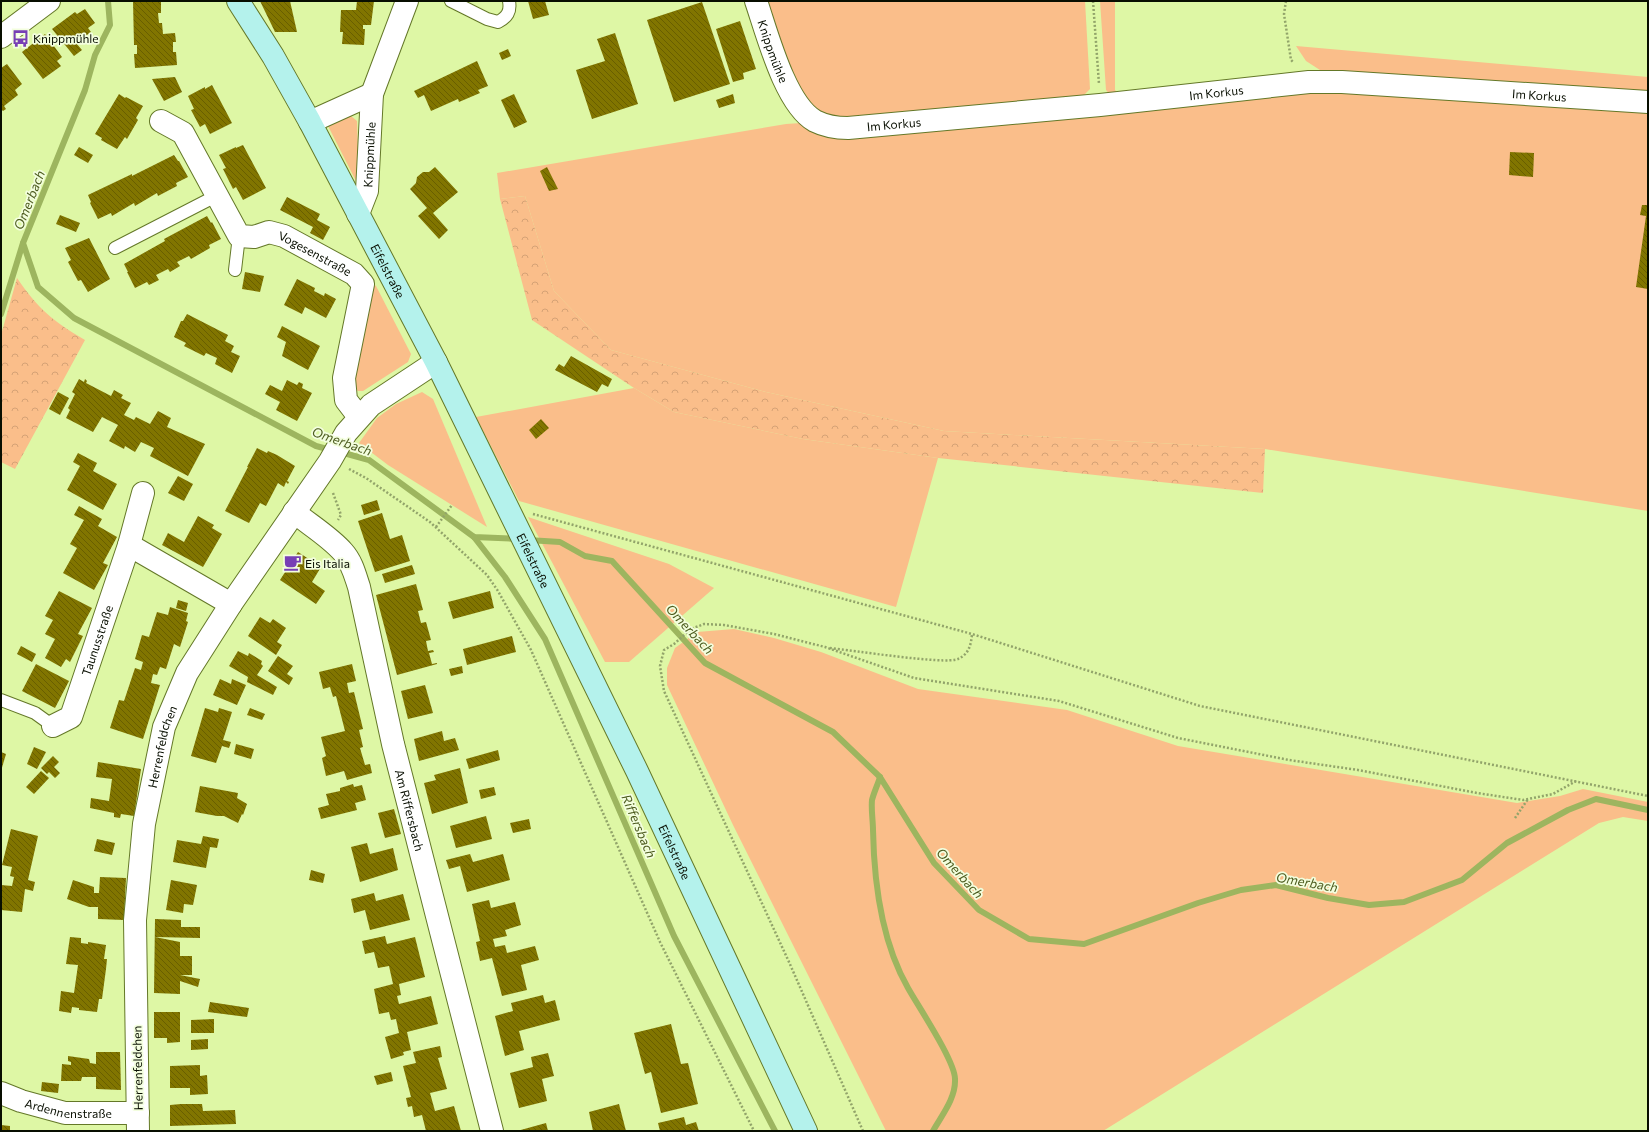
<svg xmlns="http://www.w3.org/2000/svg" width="1649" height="1132" font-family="Commissioner,sans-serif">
<defs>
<pattern id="forest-crowns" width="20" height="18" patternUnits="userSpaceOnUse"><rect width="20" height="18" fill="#fabe8a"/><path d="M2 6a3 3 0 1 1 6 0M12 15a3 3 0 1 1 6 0" fill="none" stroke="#d5a275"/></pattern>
<pattern id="building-back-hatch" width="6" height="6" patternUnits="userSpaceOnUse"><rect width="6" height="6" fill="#817500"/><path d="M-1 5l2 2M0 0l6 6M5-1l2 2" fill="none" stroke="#685e00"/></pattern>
</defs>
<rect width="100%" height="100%" fill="#def7a5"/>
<!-- green -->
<g fill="#fabe8a">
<polygon points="760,1 1085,1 1090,89 1075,104 849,121 820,114 799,98"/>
<polygon points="1100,1 1115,1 1115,90 1121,97 1112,97 1106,90"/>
<polygon points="1296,46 1648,77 1648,92 1320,70 1306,61"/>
<polygon points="1318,89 1648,107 1648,511 1265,449 944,431 766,392 611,350 554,291 525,196 500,199 497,173 786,124"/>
<polygon points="351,116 357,121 359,181 356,181 328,126 341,119"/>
<polygon points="372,283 376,286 411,354 408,362 363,391 358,391 353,387"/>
<polygon points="634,388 674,412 803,439 938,458 896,607 519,501 476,417"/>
<polygon points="422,392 433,399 487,527 388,465 359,443 377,418 396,404"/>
<polygon points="528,517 669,564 714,588 629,662 605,662"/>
<polygon points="734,629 774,638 821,652 918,689 1067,710 1178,746 1517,803 1560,796 1583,789 1648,802 1648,821 1623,817 1599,823 1103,1131 886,1131 733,825 667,685 667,668 675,648 697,632"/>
</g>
<!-- forest -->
<g fill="url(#forest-crowns)">
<polygon points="525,196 554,291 611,350 766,392 944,431 1265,449 1263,493 938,458 803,439 674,412 634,388 532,320 500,199"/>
<path d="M17 278C38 309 53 321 85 340L15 469 1 462V335Z"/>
</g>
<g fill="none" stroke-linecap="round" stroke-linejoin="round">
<!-- stream -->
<g stroke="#9db55f" stroke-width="6">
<polyline points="108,1 110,25 95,55 85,90 23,243 38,287 74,318 316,446 331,450"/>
<polyline points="1,314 23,243"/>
<polyline points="340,452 369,460 474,537 519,539"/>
<polyline points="474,537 505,577 545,639 674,936 775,1131"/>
<polyline points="528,540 560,542 585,556 612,561 705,663 833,732 880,777 934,863 979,910 1029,939 1084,944 1198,903 1241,890 1276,885 1328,898 1369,905 1404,902 1462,880 1507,843 1568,810 1596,799 1648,810"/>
<path d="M880 777C878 784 874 792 872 800 871 809 873 821 873 830 874 883 881 941 908 988 918 1006 955 1061 955 1079 956 1098 942 1115 933 1131"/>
</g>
</g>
<!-- building -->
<g fill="url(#building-back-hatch)">
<polygon points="133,1 161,1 161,13 158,13 159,23 162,23 163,34 175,33 176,42 173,42 173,52 176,52 177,65 135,68 134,54 137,54 137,45 134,45"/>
<polygon points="260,1 290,1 297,32 275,32"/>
<polygon points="357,1 374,1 371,25 363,25 363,29 365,29 364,45 342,44 343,32 340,32 341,10 356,10"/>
<polygon points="528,1 545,1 549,15 533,19"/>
<polygon points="702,2 730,84 674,102 647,20"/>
<polygon points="85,9 95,23 88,28 91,32 76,43 82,50 74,56 52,29 75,12 77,14"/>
<polygon points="740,21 756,69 743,73 744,79 733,82 716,29"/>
<polygon points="615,33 638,104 592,119 576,70 605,61 597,39"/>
<polygon points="45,34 62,57 57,61 61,66 43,79 22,52"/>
<polygon points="508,49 511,56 502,60 499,53"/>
<polygon points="477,61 488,86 478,90 480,93 459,102 458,99 431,111 424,95 418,98 414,91"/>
<polygon points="7,64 22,84 15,90 18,95 4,106 6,109 3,111 1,109 1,68"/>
<polygon points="175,77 182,92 164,101 152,79"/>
<polygon points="212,85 232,123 210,134 205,124 200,127 191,110 194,109 188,96 205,87 205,89"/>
<polygon points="119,94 125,98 126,97 143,106 136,118 138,120 127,139 125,137 117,149 101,140 102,138 95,134"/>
<polygon points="514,94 527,122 514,128 501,100"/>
<polygon points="733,94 735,103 719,108 716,100"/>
<polygon points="243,145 266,188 243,200 236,187 233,189 223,169 226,168 219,155 236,147 236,148"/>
<polygon points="79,147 93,155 88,163 74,155"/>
<polygon points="1510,152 1534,153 1533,177 1509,175"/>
<polygon points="174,155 178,161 179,161 188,177 176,183 177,186 158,196 157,193 135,206 134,203 112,216 111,213 98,219 90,203 91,202 88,195 132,174 132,176"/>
<polygon points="435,167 458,192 433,213 448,230 439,239 418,216 427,208 410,189 416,183 417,177 423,172 429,172"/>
<polygon points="547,167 558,189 549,191 540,171"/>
<polygon points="287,197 320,214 317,220 330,227 323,240 310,233 313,227 280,210"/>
<polygon points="1642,205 1648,205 1648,289 1636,287 1646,216 1640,215"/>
<polygon points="60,215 80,223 76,232 56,224"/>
<polygon points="207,216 211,223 212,222 221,239 209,245 210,248 191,259 189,256 177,262 180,266 170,272 168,269 156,275 159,280 149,285 147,282 135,288 127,272 128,272 124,264 165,241 164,239"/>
<polygon points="89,238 110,279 88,292 81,280 78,281 68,262 71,260 65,248"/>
<polygon points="245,272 264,276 260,292 242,289"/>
<polygon points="297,279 315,288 314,291 324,296 325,293 336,299 326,318 305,307 302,314 284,305"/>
<polygon points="187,314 228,335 225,341 234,346 231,352 240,356 232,373 215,364 217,358 206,353 204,356 184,346 186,343 174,337 181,321 183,321"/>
<polygon points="282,326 320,346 308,370 282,356 286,342 277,337"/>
<polygon points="571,356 612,379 608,387 602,384 597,392 555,370 559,364 564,367"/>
<polygon points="79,379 84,382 85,379 87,381 86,383 111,396 114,390 123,395 121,398 131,403 124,415 134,420 136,417 150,424 158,411 171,418 167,427 205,444 188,476 150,456 154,448 141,442 135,452 125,446 124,449 109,441 118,425 102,417 93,432 66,418 70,410 68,408 75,394 72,392"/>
<polygon points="287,380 297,385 299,382 303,384 302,388 312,393 297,421 276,410 280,402 265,394 270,385 282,391"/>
<polygon points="58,392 69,398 60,415 49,409"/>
<polygon points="541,419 549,428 536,439 529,430"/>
<polygon points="257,448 267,453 268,451 277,455 295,466 287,481 289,482 288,484 286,482 284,487 278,483 266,506 260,503 249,523 225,511 248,467 247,467"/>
<polygon points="78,453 97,463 93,471 117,484 103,510 67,490 80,466 73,462"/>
<polygon points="178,476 193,484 184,501 168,493"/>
<polygon points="377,500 380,510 364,515 361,505"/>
<polygon points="79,506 102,519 98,526 117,537 103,563 108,565 94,590 63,573 77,548 70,544 84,520 74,515"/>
<polygon points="382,513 390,539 402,535 410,561 375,572 358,521"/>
<polygon points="198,516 214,525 212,528 222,534 203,567 162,545 168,533 184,542"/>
<polygon points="298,552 321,567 312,582 325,591 316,604 280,580"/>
<polygon points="412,565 415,574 385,583 382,574"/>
<polygon points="416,584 423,610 418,611 421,623 426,622 431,640 426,641 428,651 433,650 434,652 429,653 432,664 437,663 437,664 397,675 376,595"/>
<polygon points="59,591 92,608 78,634 83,636 70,662 66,659 61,667 45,658 55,639 45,634 53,620 45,616"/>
<polygon points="490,591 494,608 453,619 448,602"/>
<polygon points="178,600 188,603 186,611 176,608"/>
<polygon points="170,607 188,613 186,621 188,622 180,647 174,644 166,669 160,667 157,675 153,674 151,683 160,685 143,739 110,728 119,700 124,701 135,668 141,670 143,662 135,659 142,635 149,637 157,612 168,615"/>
<polygon points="260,617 270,623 273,619 286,628 277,642 282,645 276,655 248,636"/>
<polygon points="512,636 516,652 467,665 463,649"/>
<polygon points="21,646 36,654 32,662 17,654"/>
<polygon points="238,651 248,656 249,653 262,661 261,664 263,666 257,675 277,687 273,695 247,682 248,677 229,666"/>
<polygon points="278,656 293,666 287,674 293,678 289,685 268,671"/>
<polygon points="36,664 69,681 55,708 22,691"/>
<polygon points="352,664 356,681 347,683 349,693 354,692 363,729 359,730 363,747 360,748 365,765 370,764 372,773 347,780 344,771 326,776 322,758 326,756 321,737 345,731 336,696 333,697 330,687 323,689 319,672"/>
<polygon points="462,666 463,673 451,676 449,669"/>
<polygon points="220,679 231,684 232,679 246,685 237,705 213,695"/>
<polygon points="425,685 433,713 408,719 401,691"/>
<polygon points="205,708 218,712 219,708 232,712 223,740 231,742 229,748 222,746 216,763 191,756"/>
<polygon points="250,708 265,714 262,720 247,715"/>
<polygon points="442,731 444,741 455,738 459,750 419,761 414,739"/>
<polygon points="236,744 254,749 251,759 234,754"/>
<polygon points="34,747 46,752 37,769 27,764"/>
<polygon points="498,750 500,760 469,769 466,759"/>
<polygon points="1,752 6,754 1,771"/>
<polygon points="53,756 59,762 54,767 60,773 55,778 49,772 47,774 41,768"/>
<polygon points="98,762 141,769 134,816 121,814 120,818 114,817 114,813 90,808 91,798 109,801 112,779 96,777"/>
<polygon points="460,768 468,803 432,814 424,783 436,780 434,775"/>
<polygon points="41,771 49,778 34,794 26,787"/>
<polygon points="353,784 354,787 362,785 366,800 355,803 357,810 321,819 318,808 329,805 326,794 340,791 340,788"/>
<polygon points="200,786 238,793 237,798 247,804 243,815 242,814 238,823 224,816 217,816 195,812"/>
<polygon points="494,787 496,795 481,799 479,790"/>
<polygon points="394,809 401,834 385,838 378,813"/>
<polygon points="486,816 492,839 456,848 450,826"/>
<polygon points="529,819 531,829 513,833 510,823"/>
<polygon points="11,829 38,836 28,880 35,882 33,891 25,889 22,912 1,910 1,885 12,886 14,877 10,876 12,867 2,865"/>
<polygon points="203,836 219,839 217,848 210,847 206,868 173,862 177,840 201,844"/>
<polygon points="97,839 115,843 112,855 94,851"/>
<polygon points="367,843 370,854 393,848 398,870 360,882 351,847"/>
<polygon points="470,854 473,862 503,854 510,880 467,892 460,866 449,869 446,860"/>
<polygon points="311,870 325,874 323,883 309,880"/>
<polygon points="100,877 126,878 124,920 98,919 98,907 89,907 67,899 73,880 94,887 94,893 99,893"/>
<polygon points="171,880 197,885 193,905 184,904 183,913 166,910"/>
<polygon points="374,893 376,901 403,894 410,920 370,930 365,910 354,913 351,899"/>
<polygon points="489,900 491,908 515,902 521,925 505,930 507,936 493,939 495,947 505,945 507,953 535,946 539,960 521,965 527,990 502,996 492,958 480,961 476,942 480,941 472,904"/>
<polygon points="155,919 181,920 181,927 200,927 200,938 155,937 180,942 180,956 192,956 192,975 180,975 200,979 198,987 180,981 180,994 154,993"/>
<polygon points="385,936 387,944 415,937 425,977 399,984 401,995 397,996 399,1004 431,996 438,1024 407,1032 411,1050 403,1052 404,1055 391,1059 385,1037 399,1033 396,1019 391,1020 389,1012 379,1014 374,989 393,984 389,966 378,968 374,952 365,954 362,941"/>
<polygon points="70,937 81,938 81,943 88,944 88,942 106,945 104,959 107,959 106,969 102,999 99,999 97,1012 79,1010 79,1008 72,1007 71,1013 59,1011 61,991 74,993 78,965 66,964"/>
<polygon points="543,995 545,1003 555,1000 560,1020 519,1031 524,1050 505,1056 495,1016 513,1011 511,1003"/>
<polygon points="210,1002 249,1008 247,1017 208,1012"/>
<polygon points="154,1012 180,1012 180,1042 167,1043 167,1038 154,1038"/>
<polygon points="214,1019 214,1033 191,1033 191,1020"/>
<polygon points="671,1024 681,1064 688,1063 698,1104 661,1113 651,1072 645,1074 634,1033"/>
<polygon points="208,1039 208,1049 191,1050 191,1040"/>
<polygon points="440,1046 442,1057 438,1058 447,1089 430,1093 435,1111 454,1106 461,1131 426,1131 422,1115 414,1117 412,1106 408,1107 406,1098 411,1097 403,1066 416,1063 413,1052"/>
<polygon points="96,1052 120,1052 121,1090 96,1089 96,1077 82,1077 81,1081 61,1081 62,1064 71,1065 71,1062 68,1061 68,1056 89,1059 90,1063 96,1064"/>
<polygon points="548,1053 554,1076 542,1079 547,1101 519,1108 510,1073 533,1067 531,1057"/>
<polygon points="200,1065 200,1076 207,1075 208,1094 190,1095 190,1088 170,1088 170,1066"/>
<polygon points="391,1072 393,1081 377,1085 374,1076"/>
<polygon points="42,1082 59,1084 58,1093 41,1091"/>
<polygon points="181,1104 202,1104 203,1111 235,1110 236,1124 170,1126 170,1105"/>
<polygon points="619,1104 626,1131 593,1131 589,1112"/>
<polygon points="684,1117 686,1125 696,1122 699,1131 660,1131 658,1123"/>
<polygon points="546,1123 548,1131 517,1131"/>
<polygon points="1,1125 10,1126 10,1131 1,1131"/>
</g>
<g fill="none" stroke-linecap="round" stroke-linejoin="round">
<defs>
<g id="service">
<path d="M451 1 487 19 498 22C507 17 511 12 509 1"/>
<polyline points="115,248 216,196"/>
<polyline points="235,270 239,236"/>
<polyline points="1,700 35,713 53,726"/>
</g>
<g id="minor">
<path id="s1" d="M756 1C767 33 785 104 815 121 825 126 836 128 848 128L1100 105 1309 82H1342L1648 102"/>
<polyline points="1,37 49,1"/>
<path id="s2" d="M161 121 183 133 239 236 254 237 269 232 284 236 354 274 363 284 344 378 346 400 359 417"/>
<polyline points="310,122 372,94"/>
<path id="s3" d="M358 214 367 191 372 94 407 1"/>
<path id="s4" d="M294 512C310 525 330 537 343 552 352 562 355 575 359 587L393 744 492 1131"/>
<polyline points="129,545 143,493"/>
<path id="s5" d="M53 726 71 717 129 545 231 604"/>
<path id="s6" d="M1 1093 21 1101 65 1113H138"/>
<path id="s7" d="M138 1131 135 920 144 824 164 727 187 673 231 604 330 461 346 433 371 405 436 362"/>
</g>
<g id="secondary">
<path id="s8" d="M238 1 273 56 310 122 436 362 637 771 806 1131"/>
</g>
</defs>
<!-- service casing -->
<use href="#service" stroke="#647828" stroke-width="14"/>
<!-- minor casing -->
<use href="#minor" stroke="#647828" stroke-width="24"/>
<!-- secondary casing -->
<use href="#secondary" stroke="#647828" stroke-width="24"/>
<!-- path -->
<g stroke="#92a46a" stroke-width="2.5" stroke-dasharray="2 2" stroke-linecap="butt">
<polyline points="1093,1 1099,84"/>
<polyline points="1286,1 1284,14 1291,60 1294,63"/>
<polyline points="349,469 366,478 430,522 487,575 498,591 531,650 660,942 754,1131"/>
<polyline points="333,493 341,515 338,520"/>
<polyline points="533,514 972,634 1200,706 1648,796"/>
<polyline points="436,527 452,505"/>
<path d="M830 648C850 650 946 665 958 659 969 654 971 645 972 634"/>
<polyline points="1515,818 1528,799"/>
<polyline points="863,1131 789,962 664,691 660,666 664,650 674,644 691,629 704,624 724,625 774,634 825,647 914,678 1059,701 1178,738 1289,760 1358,770 1477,793 1523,800 1553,794 1576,781"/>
</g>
<!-- service -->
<use href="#service" stroke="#fff" stroke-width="12"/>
<!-- minor -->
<use href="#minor" stroke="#fff" stroke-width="22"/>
<!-- secondary -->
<use href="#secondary" stroke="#b4f2ec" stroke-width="22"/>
</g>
<!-- icons -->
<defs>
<symbol id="bus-bare" viewBox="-9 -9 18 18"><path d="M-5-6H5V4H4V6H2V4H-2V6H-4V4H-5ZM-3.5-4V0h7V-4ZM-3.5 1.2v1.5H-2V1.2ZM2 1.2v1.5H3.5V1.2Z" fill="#773fb5" stroke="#f3fede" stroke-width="2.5" paint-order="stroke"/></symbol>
<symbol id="cafe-bare" viewBox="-9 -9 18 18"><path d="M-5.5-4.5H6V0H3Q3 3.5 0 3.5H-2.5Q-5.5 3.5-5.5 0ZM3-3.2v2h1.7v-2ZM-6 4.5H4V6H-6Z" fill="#773fb5" stroke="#f3fede" stroke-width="2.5" paint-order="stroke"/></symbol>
</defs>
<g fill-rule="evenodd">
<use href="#bus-bare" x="8" y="26" width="25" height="25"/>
<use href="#cafe-bare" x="280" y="550" width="25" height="25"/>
</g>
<g text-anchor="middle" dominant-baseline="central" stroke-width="3.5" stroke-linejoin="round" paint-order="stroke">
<!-- poi labels -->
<g font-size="12" fill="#080e00" stroke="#f3fede" text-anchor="start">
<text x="33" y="38">Knippmühle</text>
<text x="305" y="563">Eis Italia</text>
</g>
<!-- street labels -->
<g font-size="12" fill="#080e00" stroke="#f3fede">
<text stroke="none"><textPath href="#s1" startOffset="53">Knippmühle</textPath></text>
<text stroke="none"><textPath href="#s1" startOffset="540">Im Korkus</textPath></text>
<text stroke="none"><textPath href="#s1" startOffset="864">Im Korkus</textPath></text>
<text stroke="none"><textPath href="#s1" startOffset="216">Im Korkus</textPath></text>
<text stroke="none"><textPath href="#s3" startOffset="61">Knippmühle</textPath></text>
<text stroke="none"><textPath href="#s2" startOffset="224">Vogesenstraße</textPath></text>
<text stroke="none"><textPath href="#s8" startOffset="309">Eifelstraße</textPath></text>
<text stroke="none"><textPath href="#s8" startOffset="633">Eifelstraße</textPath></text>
<text stroke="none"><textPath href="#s5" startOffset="101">Taunusstraße</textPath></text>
<text stroke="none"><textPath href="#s7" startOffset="387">Herrenfeldchen</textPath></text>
<text stroke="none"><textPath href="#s4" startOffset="331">Am Riffersbach</textPath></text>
<text stroke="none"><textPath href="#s8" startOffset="957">Eifelstraße</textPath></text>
<text transform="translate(137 1068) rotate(-91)">Herrenfeldchen</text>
<text stroke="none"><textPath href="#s6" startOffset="70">Ardennenstraße</textPath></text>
</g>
<!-- water labels -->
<g font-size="13" font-style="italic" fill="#4d5c1f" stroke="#f3fede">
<text transform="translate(29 200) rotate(-68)">Omerbach</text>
<text transform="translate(342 441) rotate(19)">Omerbach</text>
<text transform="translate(690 629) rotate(47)">Omerbach</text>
<text transform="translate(639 826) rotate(67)">Riffersbach</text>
<text transform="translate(960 873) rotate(48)">Omerbach</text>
<text transform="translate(1307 882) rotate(10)">Omerbach</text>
</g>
</g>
<!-- border -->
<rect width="1649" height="1132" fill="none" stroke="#080e00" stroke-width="4"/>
</svg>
